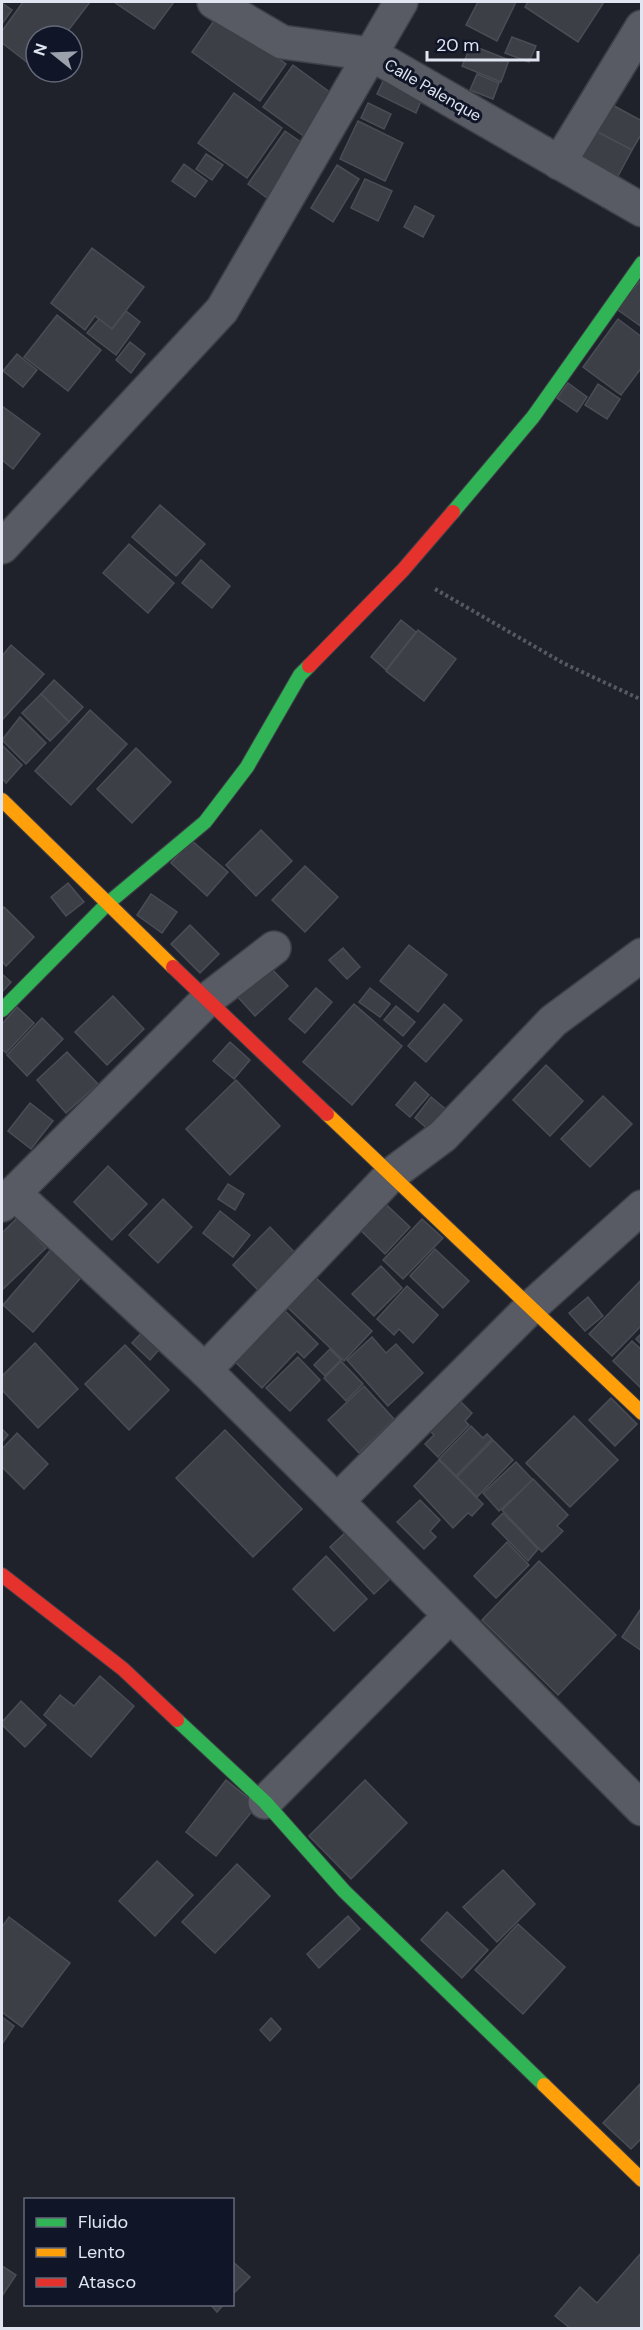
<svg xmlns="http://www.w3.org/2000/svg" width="643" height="2330" font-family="'DM Sans',sans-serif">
<rect width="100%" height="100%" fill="#1f222b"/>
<!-- building -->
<g fill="#3c3f46" stroke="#4a4d55" stroke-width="1.5">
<polygon points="23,2 90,2 64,36 36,36 36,69 2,43 2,31"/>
<polygon points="114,2 174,2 154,29"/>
<polygon points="478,2 516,2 497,41 466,25"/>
<polygon points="528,2 604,2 578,42 525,7"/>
<polygon points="2,3 12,10 2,24"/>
<polygon points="218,15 286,64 260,101 192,52"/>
<polygon points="512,37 536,46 529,62 505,53"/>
<polygon points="471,45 509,60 501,82 462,66"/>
<polygon points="293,65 335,96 305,137 263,107"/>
<polygon points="387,73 425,91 416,113 377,94"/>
<polygon points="477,74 499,83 493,99 470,90"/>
<polygon points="234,93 282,128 247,178 198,143"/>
<polygon points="605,101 642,121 642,133 632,150 590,128"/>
<polygon points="368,103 391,114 384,129 361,118"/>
<polygon points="358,121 403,143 385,181 340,159"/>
<polygon points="590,128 632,150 618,176 576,153"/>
<polygon points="285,131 305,145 267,198 248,184"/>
<polygon points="206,154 223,165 212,180 196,169"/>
<polygon points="184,164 207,181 195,197 172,181"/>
<polygon points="337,165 359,179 333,222 311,208"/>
<polygon points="365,179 392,191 378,221 351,208"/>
<polygon points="415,206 434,216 423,237 404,227"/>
<polygon points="92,248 144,287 112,329 95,316 85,330 51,303"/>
<polygon points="642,279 642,327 615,308"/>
<polygon points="126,311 140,322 116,355 87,333 99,319 112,329"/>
<polygon points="57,315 101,350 68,391 24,357"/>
<polygon points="618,319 642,337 642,367 621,395 583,367"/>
<polygon points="130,342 145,354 131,373 116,360"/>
<polygon points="17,354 37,370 23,387 3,371"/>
<polygon points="568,383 587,397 577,412 557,398"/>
<polygon points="598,384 620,399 607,419 585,405"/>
<polygon points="2,406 40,434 13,469 2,460"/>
<polygon points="160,505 205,544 176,576 132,537"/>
<polygon points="129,544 174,583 148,613 103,573"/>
<polygon points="201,560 230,586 212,608 182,583"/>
<polygon points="401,620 416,632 386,670 371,657"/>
<polygon points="418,630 456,659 424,701 386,671"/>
<polygon points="11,645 44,674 2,720 2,656"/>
<polygon points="54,680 83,707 69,722 41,694"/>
<polygon points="41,694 69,722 50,741 22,713"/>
<polygon points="90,710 127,744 71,805 35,771"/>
<polygon points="20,717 46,743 26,764 2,740"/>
<polygon points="2,745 22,765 6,783 2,778"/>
<polygon points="136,748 171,782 132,823 97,789"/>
<polygon points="261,830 292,861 256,896 226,865"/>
<polygon points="191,840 228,872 207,896 171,863"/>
<polygon points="305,866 338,897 305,932 272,900"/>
<polygon points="68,883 84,902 66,916 51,897"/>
<polygon points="151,894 177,912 162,933 137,915"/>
<polygon points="4,907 34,937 6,966 2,961 2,910"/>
<polygon points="190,925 219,954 200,973 171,944"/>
<polygon points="409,945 447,975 418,1012 380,981"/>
<polygon points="343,948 360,967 347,979 329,960"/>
<polygon points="268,965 288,986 255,1016 236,995"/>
<polygon points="2,974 11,982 2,992"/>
<polygon points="316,988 332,1002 305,1033 289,1019"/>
<polygon points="370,988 390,1004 380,1017 359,1002"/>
<polygon points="113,996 144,1029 107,1065 75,1032"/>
<polygon points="354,1004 402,1046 352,1105 303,1062"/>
<polygon points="444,1004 462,1020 426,1062 408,1046"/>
<polygon points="396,1006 415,1022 403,1036 384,1020"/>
<polygon points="17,1007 34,1023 6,1053 2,1049 2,1024"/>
<polygon points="42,1018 63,1039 27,1076 7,1055"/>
<polygon points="230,1042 250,1060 234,1079 213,1061"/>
<polygon points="67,1052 98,1084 66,1113 37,1080"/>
<polygon points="546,1065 583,1101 550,1136 513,1100"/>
<polygon points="236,1080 280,1126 230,1175 186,1129"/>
<polygon points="415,1082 429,1095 410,1117 396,1105"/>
<polygon points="603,1096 632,1124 590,1167 561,1139"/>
<polygon points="431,1097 448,1111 431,1132 415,1118"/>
<polygon points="30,1103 53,1121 31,1149 8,1131"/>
<polygon points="108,1166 147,1204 112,1240 74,1202"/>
<polygon points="228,1184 244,1194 235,1210 218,1199"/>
<polygon points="377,1196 410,1227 385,1254 352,1222"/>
<polygon points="163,1199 192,1227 158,1263 129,1235"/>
<polygon points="220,1211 250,1235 233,1257 203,1233"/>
<polygon points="17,1218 46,1248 2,1290 2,1233"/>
<polygon points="422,1219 443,1238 403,1279 383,1260"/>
<polygon points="270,1227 301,1259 264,1296 233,1265"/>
<polygon points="54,1246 85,1273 33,1332 3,1305"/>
<polygon points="435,1249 469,1281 443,1308 410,1276"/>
<polygon points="381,1266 402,1288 374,1316 352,1294"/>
<polygon points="314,1276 372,1331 344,1361 285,1305"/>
<polygon points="642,1279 642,1325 612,1356 589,1334"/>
<polygon points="407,1286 438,1315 413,1343 399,1329 394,1335 377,1319"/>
<polygon points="588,1297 603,1316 585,1331 569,1313"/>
<polygon points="277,1303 318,1344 304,1358 297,1351 262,1388 227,1354"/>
<polygon points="145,1329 163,1345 150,1360 132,1343"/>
<polygon points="642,1333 642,1345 636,1339"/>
<polygon points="372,1337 386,1353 396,1344 423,1373 388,1406 347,1360"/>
<polygon points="632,1341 642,1350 642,1389 613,1361"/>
<polygon points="35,1343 78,1389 38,1428 2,1390 2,1376"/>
<polygon points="125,1345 169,1390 129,1430 85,1384"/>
<polygon points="330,1349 341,1360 325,1376 314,1365"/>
<polygon points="298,1357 320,1380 290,1411 266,1388"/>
<polygon points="341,1361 363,1384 346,1401 324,1378"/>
<polygon points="364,1386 394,1419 359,1453 328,1420"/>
<polygon points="453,1394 472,1413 465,1421 469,1425 438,1457 425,1444 434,1435 423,1424"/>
<polygon points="611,1398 637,1424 615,1446 589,1420"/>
<polygon points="574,1416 618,1460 570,1507 526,1463"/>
<polygon points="471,1426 483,1438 487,1434 492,1439 456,1476 439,1459"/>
<polygon points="2,1429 8,1435 2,1442"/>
<polygon points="225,1430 302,1509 253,1557 176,1478"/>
<polygon points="17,1433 48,1464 24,1489 2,1467 2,1449"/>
<polygon points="493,1440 513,1460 477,1497 457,1477"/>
<polygon points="439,1460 483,1504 472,1516 468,1513 453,1528 414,1486"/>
<polygon points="516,1462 533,1480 499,1511 483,1493"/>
<polygon points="533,1479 568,1515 557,1526 563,1531 542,1552 502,1510"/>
<polygon points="420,1500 440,1520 430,1531 436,1537 424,1549 397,1522"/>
<polygon points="503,1513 538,1549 528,1561 492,1524"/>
<polygon points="349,1529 393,1576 374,1594 330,1547"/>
<polygon points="507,1542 529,1565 496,1598 474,1576"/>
<polygon points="326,1556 367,1599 334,1631 293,1589"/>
<polygon points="539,1561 616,1635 558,1695 482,1620"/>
<polygon points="640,1610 642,1611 642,1651 622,1637"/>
<polygon points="100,1676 134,1706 91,1757 44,1715 60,1695 74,1706"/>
<polygon points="21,1701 46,1725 25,1747 2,1725 2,1722"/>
<polygon points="226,1780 257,1805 216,1856 186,1832"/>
<polygon points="365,1780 407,1823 351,1879 309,1836"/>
<polygon points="157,1861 193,1895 155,1936 119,1901"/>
<polygon points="237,1864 270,1896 215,1953 182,1922"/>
<polygon points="503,1870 535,1904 497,1942 463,1907"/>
<polygon points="447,1912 488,1950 462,1978 421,1940"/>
<polygon points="348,1916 360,1929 319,1968 307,1954"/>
<polygon points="9,1917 70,1963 22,2027 2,2012 2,1927"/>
<polygon points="518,1924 565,1967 523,2014 475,1970"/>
<polygon points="2,2017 14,2026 2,2044"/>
<polygon points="271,2018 281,2029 270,2041 260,2030"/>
<polygon points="640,2084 642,2138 631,2149 603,2123"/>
<polygon points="642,2252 642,2328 570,2328 555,2316 580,2287 597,2303"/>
<polygon points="232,2261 250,2277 232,2295"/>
<polygon points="2,2266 16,2275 2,2296"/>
<polygon points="210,2304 224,2304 217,2312"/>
</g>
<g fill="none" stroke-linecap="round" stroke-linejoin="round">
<defs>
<g id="street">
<polyline points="214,2 282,42 371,54 642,210"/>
<polyline points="559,163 642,27"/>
<polyline points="2,547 222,310 401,2"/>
<polyline points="14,1193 205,1370 337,1501 642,1809"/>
<polyline points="2,1205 208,999 274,948"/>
<polyline points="205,1370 392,1174 443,1136 553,1021 642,955"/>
<polyline points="337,1501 531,1307 642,1207"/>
<polyline points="265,1802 450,1616"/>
</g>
<g id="fast">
<polyline points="453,512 533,417 642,263"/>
<polyline points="2,1010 107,904 205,822 247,767 300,675 309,666"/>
<polyline points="177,1720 265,1802 344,1891 544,2085"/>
</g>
<g id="slow">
<polyline points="2,800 173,967"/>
<polyline points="327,1114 642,1413"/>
<polyline points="544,2085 642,2180"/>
</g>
<g id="jam">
<polyline points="309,666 403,570 453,512"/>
<polyline points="173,967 327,1114"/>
<polyline points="2,1575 123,1669 177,1720"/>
</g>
</defs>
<!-- street casing -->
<use href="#street" stroke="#3d3f47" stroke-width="36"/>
<!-- fast casing -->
<use href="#fast" stroke="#3d3f47" stroke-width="16"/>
<!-- slow casing -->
<use href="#slow" stroke="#3d3f47" stroke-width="16"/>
<!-- jam casing -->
<use href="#jam" stroke="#3d3f47" stroke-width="16"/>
<!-- path -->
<polyline stroke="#565961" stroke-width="4" stroke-dasharray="3 3" stroke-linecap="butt" points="435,589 563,663 642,700"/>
<!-- street -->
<use href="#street" stroke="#585b63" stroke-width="33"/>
<!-- fast -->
<use href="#fast" stroke="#30b455" stroke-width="14"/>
<!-- slow -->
<use href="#slow" stroke="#ff9f0a" stroke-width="14"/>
<!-- jam -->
<use href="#jam" stroke="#e5322d" stroke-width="14"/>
</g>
<g text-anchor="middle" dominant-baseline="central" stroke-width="6" stroke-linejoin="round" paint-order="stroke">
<!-- street labels -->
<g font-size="16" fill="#e0e5f1" stroke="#101627">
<text transform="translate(433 90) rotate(30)">Calle Palenque</text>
</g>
</g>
<!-- border -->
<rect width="643" height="2330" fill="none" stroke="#e0e5f1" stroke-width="6"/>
<!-- legend -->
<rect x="24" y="2198" width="210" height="108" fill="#101627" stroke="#636978" stroke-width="1.5"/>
<rect x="36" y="2218" width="30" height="9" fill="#30b455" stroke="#636978" stroke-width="1.5"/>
<text x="78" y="2228" font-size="18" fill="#e0e5f1">Fluido</text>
<rect x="36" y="2248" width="30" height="9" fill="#ff9f0a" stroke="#636978" stroke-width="1.5"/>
<text x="78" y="2258" font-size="18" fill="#e0e5f1">Lento</text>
<rect x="36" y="2278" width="30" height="9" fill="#e5322d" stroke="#636978" stroke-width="1.5"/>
<text x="78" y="2288" font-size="18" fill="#e0e5f1">Atasco</text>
<!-- north arrow -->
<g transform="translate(54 54) rotate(288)"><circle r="28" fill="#101627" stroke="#636978" stroke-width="1.5"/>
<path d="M0-4.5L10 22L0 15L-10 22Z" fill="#9ca1ac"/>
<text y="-9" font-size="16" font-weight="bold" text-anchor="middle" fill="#e0e5f1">N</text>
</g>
<!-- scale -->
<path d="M427 51v9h111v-9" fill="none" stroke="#e0e5f1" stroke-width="3"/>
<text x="436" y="51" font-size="18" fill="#e0e5f1" stroke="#101627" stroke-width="4.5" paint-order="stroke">20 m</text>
</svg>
